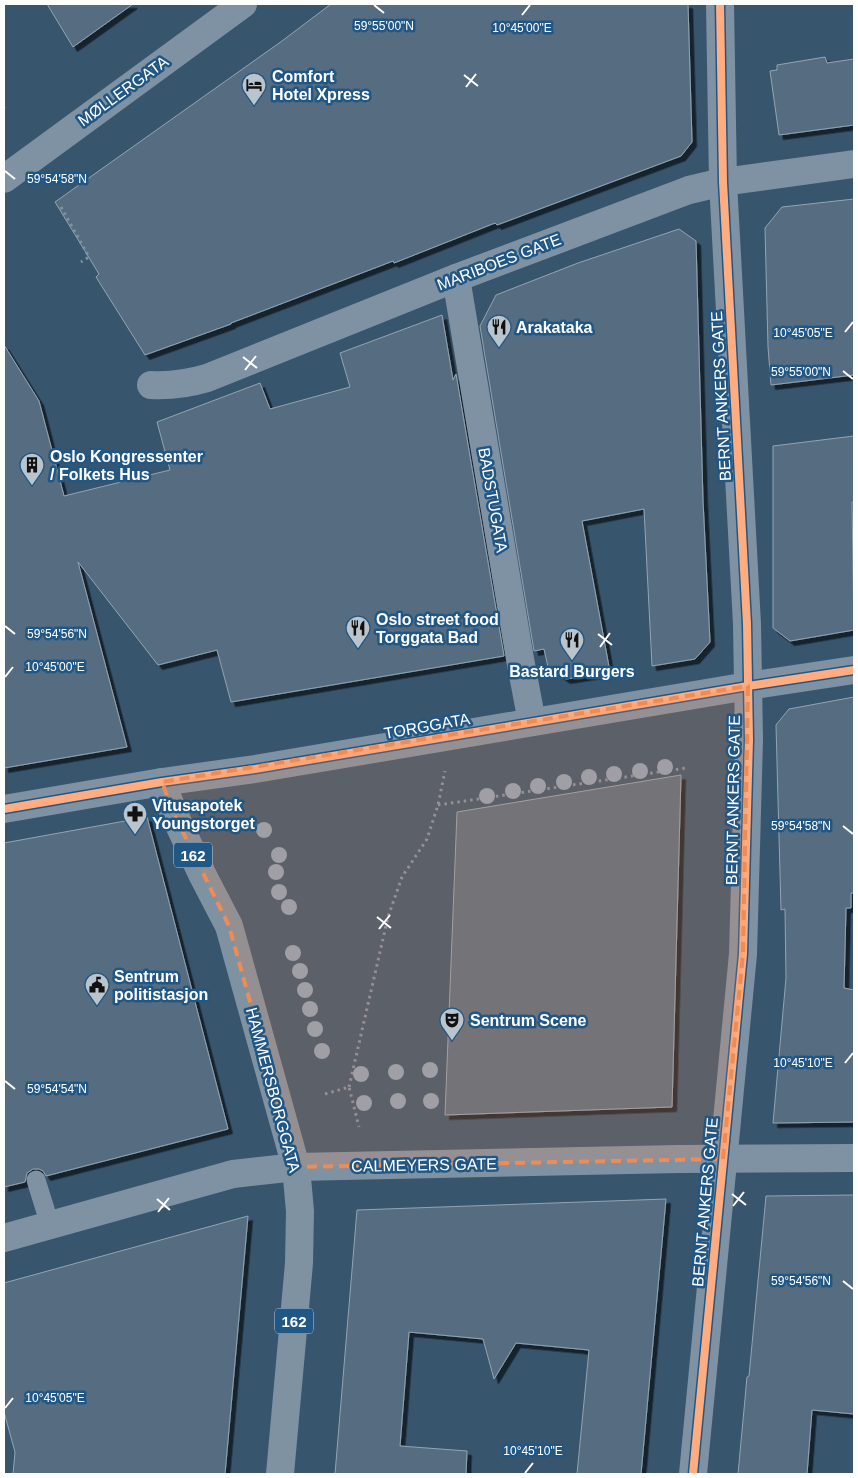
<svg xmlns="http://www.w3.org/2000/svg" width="858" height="1478" font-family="Helvetica,sans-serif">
<defs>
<filter id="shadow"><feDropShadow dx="4.5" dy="4.5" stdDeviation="0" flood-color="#0009"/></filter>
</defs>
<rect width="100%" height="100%" fill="#38556e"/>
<!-- building -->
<g fill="#566d81" stroke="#92a4b2" filter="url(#shadow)">
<polygon points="47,4 133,4 73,47"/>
<polygon points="331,4 688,4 692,142 681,156 497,225 495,223 394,263 393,261 231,323 231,324 145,355 96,277 99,274 55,202 282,41"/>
<polygon points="825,57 827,63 854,59 854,125 779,135 770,71 777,70 777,65"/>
<polygon points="854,199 854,375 771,385 768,347 765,228 782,207"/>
<polygon points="679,229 696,241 703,501 710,642 695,659 652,666 644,509 582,521 610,672 566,679 548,667 544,649 534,651 480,326 496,295 578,263"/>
<polygon points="442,315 453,380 456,374 504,656 231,702 217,650 158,665 78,562 127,747 4,768 4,345 39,401 64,496 170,470 157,422 260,383 270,409 350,387 340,353"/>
<polygon points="854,436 854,502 852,502 854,630 790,641 773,628 773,446"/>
<polygon points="854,697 854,893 851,893 851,908 846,908 844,988 854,990 854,1122 773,1123 786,978 785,909 781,910 776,725 789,709"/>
<polygon points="681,775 672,1107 445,1115 457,812"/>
<polygon points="147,817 228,1129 46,1176 43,1171 39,1169 33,1169 27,1173 25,1182 4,1187 4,843"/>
<polygon points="854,1195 854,1414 812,1410 807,1474 738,1474 747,1377 749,1376 766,1196"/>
<polygon points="666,1199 641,1474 577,1474 589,1350 516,1343 494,1379 483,1339 409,1332 400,1446 467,1451 466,1474 335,1474 357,1210"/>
<polygon points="248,1216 225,1474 13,1474 15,1452 4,1412 4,1283"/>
</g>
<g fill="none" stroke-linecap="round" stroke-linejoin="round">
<!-- path -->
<g stroke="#7f92a4" stroke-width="3" stroke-dasharray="2.5 4" stroke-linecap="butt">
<polyline points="4,107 4,108"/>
<polyline points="61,207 89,257 81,262"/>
<polyline points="438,805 686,768"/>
<polyline points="349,1087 388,917 402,877 427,839 438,805 445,771"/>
<polyline points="325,1094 349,1087 359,1127"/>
</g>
<!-- service -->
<polyline stroke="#7f92a4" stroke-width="19" points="36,1180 50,1225"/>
<!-- pedestrian -->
<polyline stroke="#7f92a4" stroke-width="28" points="4,809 162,782 255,769 748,686 854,670"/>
<!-- minor -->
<g stroke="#7f92a4" stroke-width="28">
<polyline points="4,179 243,4"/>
<polyline points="456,278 520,659 532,722"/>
<path d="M151 385C171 386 187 384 207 378L456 278 689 190 723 182 854 164"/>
<polyline points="4,1238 233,1174 296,1167 679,1159 854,1158"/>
<polyline points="693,1474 743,954 749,740 747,624 723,182 720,4"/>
</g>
<!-- trunk -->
<polyline stroke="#7e92a2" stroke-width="28" points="162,782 173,812 202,874 229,926 296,1167 300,1211 299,1263 280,1474"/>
<defs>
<g id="cycleway">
<polyline points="4,809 162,782 255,769 748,686 854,670"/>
<polyline points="693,1474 743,954 749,740 747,624 723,182 720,4"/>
</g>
</defs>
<!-- cycleway casing -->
<use href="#cycleway" stroke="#215785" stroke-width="11"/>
<!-- cycleway -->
<use href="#cycleway" stroke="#ffac80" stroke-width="8"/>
</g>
<!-- trees -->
<g fill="#8ba4b9">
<circle cx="665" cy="767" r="8"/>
<circle cx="640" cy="771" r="8"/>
<circle cx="614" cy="774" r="8"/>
<circle cx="589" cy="777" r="8"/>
<circle cx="564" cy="782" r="8"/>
<circle cx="538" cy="786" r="8"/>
<circle cx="513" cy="791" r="8"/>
<circle cx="487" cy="796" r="8"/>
<circle cx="264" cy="830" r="8"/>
<circle cx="279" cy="855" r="8"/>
<circle cx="276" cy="872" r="8"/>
<circle cx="279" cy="892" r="8"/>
<circle cx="289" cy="907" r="8"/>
<circle cx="293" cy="953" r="8"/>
<circle cx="300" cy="971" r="8"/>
<circle cx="305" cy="990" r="8"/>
<circle cx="310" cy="1009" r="8"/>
<circle cx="315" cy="1029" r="8"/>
<circle cx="322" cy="1051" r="8"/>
<circle cx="430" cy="1070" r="8"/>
<circle cx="396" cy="1072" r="8"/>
<circle cx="361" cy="1074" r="8"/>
<circle cx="398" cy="1101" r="8"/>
<circle cx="431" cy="1101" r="8"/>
<circle cx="364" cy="1103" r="8"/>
</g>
<!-- marked area -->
<path fill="#ef8b55" fill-opacity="0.2" stroke="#ef8b55" stroke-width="4" stroke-dasharray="10 6" stroke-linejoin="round" d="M748 686 743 954 723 1159 296 1167 229 926 173 812 162 782Z"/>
<!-- ticks -->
<path fill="none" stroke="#fff" stroke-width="2" d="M374 5 384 13M522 15 530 5M464 75 478 86M466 87 476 74M5 171 15 179M845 332 853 322M243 357 257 368M245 370 256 356M843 371 853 379M5 626 15 634M598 634 612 645M600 647 610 633M5 677 13 667M843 826 853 834M377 917 391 928M379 929 390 915M845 1063 853 1053M5 1081 15 1089M732 1194 746 1205M157 1199 170 1210M733 1206 744 1192M158 1212 169 1198M843 1281 853 1289M5 1408 13 1398M525 1473 533 1463"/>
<!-- icons -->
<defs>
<symbol id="hotel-pin" viewBox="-11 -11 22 30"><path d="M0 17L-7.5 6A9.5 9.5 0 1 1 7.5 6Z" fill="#b9c4cc" stroke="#215785"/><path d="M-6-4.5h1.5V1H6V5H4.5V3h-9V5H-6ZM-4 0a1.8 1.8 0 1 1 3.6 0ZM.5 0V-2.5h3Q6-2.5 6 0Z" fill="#111"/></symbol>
<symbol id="restaurant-pin" viewBox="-11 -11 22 30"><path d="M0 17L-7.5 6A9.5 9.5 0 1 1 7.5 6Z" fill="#b9c4cc" stroke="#215785"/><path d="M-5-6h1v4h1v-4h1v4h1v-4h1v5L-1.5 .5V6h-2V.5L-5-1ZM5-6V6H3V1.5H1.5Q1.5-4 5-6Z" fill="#111"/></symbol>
<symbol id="building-pin" viewBox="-11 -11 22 30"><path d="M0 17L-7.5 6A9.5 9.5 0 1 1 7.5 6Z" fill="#b9c4cc" stroke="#215785"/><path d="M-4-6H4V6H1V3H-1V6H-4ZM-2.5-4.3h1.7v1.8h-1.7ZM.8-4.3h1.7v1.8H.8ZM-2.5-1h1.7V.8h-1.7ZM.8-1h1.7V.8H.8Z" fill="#111"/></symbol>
<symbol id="pharmacy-pin" viewBox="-11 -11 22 30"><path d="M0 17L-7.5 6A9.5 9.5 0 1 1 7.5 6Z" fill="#b9c4cc" stroke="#215785"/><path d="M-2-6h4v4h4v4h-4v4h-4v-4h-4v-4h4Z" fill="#111"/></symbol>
<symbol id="civic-pin" viewBox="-11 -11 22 30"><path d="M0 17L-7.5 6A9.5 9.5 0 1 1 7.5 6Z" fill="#b9c4cc" stroke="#215785"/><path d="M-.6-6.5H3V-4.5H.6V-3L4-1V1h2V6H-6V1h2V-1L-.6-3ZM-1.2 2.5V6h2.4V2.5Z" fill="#111"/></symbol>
<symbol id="theatre-pin" viewBox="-11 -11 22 30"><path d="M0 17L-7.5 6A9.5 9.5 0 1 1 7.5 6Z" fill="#b9c4cc" stroke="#215785"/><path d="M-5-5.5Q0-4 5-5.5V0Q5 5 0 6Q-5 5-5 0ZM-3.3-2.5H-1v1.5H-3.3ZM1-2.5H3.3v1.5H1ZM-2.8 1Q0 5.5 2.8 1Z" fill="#111"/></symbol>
</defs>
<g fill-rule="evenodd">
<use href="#hotel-pin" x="240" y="71" width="28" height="38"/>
<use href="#restaurant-pin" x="485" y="313" width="28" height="38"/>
<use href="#building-pin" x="18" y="451" width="28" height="38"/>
<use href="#restaurant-pin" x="344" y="614" width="28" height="38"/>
<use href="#restaurant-pin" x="558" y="626" width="28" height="38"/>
<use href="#pharmacy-pin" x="121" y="800" width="28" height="38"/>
<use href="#civic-pin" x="83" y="971" width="28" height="38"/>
<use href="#theatre-pin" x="438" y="1006" width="28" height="38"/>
</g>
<g text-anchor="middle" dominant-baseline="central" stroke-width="5" stroke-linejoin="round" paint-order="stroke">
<!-- shield labels -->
<g fill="#215785" stroke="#bccdda" stroke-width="1">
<rect x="174" y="842.5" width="38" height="25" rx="4"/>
<rect x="275" y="1308.5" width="38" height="25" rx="4"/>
</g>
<g font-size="15" font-weight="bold" fill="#fff">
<text x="193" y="855">162</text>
<text x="294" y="1321">162</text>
</g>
<!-- poi labels -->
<g font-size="16" font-weight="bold" fill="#fff" stroke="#215785" text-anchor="start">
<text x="272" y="76">Comfort<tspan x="272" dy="18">Hotel Xpress</tspan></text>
<text x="516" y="327">Arakataka</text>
<text x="50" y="456">Oslo Kongressenter<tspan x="50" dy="18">/ Folkets Hus</tspan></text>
<text x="376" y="619">Oslo street food<tspan x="376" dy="18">Torggata Bad</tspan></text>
<text x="572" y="671" text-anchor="middle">Bastard Burgers</text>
<text x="152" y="805">Vitusapotek<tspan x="152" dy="18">Youngstorget</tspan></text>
<text x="114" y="976">Sentrum<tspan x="114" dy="18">politistasjon</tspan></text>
<text x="470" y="1020">Sentrum Scene</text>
</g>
<!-- street labels -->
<g font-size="16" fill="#fff" stroke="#215785">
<text transform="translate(123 91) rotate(-36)">MØLLERGATA</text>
<text transform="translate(499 262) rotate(-21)">MARIBOES GATE</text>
<text transform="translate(721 396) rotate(-93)">BERNT ANKERS GATE</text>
<text transform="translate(493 500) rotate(80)">BADSTUGATA</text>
<text transform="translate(427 726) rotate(-10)">TORGGATA</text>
<text transform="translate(733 800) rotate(-89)">BERNT ANKERS GATE</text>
<text transform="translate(273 1090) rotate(75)">HAMMERSBORGGATA</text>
<text transform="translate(424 1165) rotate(-1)">CALMEYERS GATE</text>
<text transform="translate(705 1202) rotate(-85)">BERNT ANKERS GATE</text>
</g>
</g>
<g font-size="12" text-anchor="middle" fill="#fff" stroke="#215785" stroke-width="5" stroke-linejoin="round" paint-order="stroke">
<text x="384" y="30">59°55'00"N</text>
<text x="522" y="32">10°45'00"E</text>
<text x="57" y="183">59°54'58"N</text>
<text x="803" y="337">10°45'05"E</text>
<text x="801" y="376">59°55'00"N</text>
<text x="57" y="638">59°54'56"N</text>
<text x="55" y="671">10°45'00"E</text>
<text x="801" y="830">59°54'58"N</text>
<text x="803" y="1067">10°45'10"E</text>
<text x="57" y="1093">59°54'54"N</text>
<text x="801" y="1285">59°54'56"N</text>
<text x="55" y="1402">10°45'05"E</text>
<text x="533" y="1455">10°45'10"E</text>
</g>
<!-- border -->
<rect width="858" height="1478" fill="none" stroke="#ffffff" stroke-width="10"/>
</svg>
